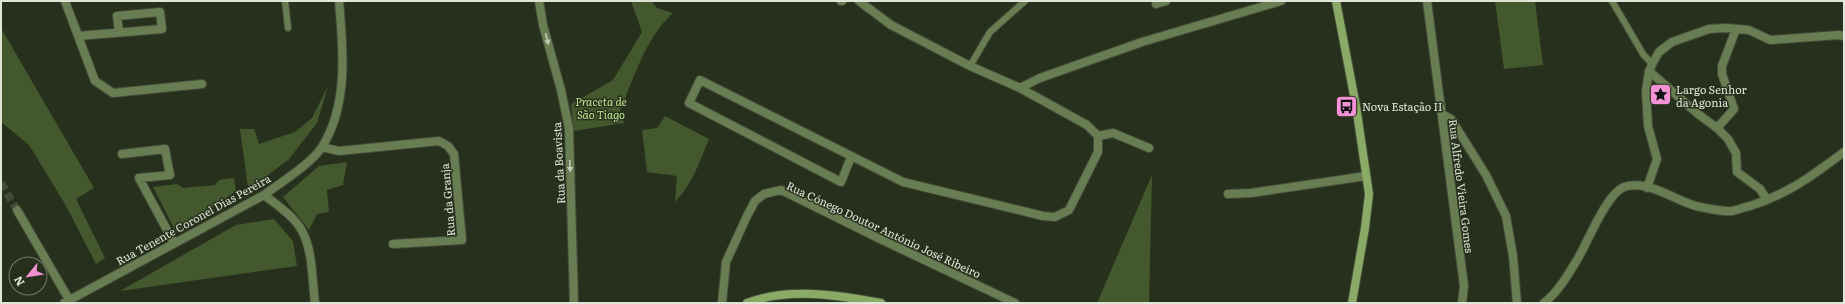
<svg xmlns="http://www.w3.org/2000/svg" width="1845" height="304" font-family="Literata,serif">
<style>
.green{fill:#44582e}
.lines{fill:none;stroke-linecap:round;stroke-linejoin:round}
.street-tunnel{stroke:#434b38;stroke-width:8;stroke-dasharray:8 4;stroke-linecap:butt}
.lane-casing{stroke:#444d3a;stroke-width:8}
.street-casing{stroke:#444d3a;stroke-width:10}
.secondary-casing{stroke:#444d3a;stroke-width:10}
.lane{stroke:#687d52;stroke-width:6}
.street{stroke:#687d52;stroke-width:8}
.secondary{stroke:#8aab65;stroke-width:8}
.oneway{fill:#c1ccb7}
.labels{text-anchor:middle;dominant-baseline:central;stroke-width:3;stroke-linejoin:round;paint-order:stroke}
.poi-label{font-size:11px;fill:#dfe6d9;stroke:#27301c;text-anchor:start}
.park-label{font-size:11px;font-style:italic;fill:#bbe48d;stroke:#27301c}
.street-label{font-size:11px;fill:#dfe6d9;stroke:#27301c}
</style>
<rect width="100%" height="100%" fill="#27301c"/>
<path class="green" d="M631 1H651L657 8 673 13C646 37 634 78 620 110L624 123 574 131 571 104 613 80 642 32Z
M1495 1H1535L1543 65 1504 69Z
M1 28 94 188 76 199 105 258 96 264 65 204 29 145 1 122Z
M328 86 317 123 289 159 259 182 248 188 240 129H254L259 144 295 132 312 118Z
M665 116 709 139C700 161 692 185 675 202L677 176 647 172 642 130 657 128Z
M347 162 343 185 327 190 329 212 317 214 309 230 283 197 319 166Z
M1152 175 1149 303H1097Z
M234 178 236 191 176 232 153 187 177 184 183 188 215 185 219 180Z
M274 219 293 241 297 266 120 291 236 225Z"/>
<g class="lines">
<path class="street-tunnel" d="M1 183 17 210"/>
<defs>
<path id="lane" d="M285 1 288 28
M1612 1 1643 54 1652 64
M970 66 990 32 1025 1"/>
<path id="street" d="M65 1 95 81 113 93 202 84
M539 1 543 25 561 90 569 128 574 303
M841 1H842
M1427 1 1464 286 1462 303
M1156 4 1166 1
M78 36 162 29 160 12 117 16 119 32
M1649 71 1698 114 1717 128 1728 139 1736 153 1737 172 1760 189 1767 200
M1020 88 1040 78 1142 42 1281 1
M1442 114 1451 119 1486 175 1506 216 1513 256 1517 303
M1717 128 1734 109 1722 74V66L1736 29
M1098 136 1113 133 1149 148
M322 147 339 151 439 141 448 146 454 154 462 240 393 244
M122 154 165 149 170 175 139 178 174 243
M851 157 841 182 689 103 700 80 903 182 1043 216 1055 217 1069 210 1098 152V136L1087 125 1020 88 970 66 891 25 859 1
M1647 188 1657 159 1648 126 1646 91 1648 77 1652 64 1659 52 1672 42 1709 29 1726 28 1749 30 1770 40 1838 35 1844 36
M1228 194 1251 193 1366 176
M264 195C277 205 294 216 302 231 313 251 312 280 315 303
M17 210 71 303
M64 303 264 195C280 183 312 163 322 147 349 104 343 48 339 1
M722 303 726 262 747 216 755 201 764 194 781 190 878 238 1015 303
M1544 303C1558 292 1568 275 1577 260 1587 244 1606 194 1624 187 1647 179 1674 200 1696 206 1705 208 1724 212 1732 211 1738 210 1744 207 1750 206 1788 194 1812 176 1844 152"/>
<path id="secondary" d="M1336 1 1356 106 1369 194 1365 228 1352 303
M747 303C788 287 838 295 881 303"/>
</defs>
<use href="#lane" class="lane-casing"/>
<use href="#street" class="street-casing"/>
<use href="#secondary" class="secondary-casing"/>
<use href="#lane" class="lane"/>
<use href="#street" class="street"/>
<use href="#secondary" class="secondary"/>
</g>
<defs><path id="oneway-solid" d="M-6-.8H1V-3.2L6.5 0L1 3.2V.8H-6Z"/></defs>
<g class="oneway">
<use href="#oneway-solid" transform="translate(547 39) rotate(75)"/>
<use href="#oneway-solid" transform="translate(570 166) rotate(88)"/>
</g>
<defs>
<symbol id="sight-square" viewBox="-11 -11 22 22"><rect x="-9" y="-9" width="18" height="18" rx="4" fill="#f391d5" stroke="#27301c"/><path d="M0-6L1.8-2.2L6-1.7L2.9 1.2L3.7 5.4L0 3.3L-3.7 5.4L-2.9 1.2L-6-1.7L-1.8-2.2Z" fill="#111"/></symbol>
<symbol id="bus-square" viewBox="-11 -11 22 22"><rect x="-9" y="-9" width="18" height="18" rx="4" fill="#f391d5" stroke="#27301c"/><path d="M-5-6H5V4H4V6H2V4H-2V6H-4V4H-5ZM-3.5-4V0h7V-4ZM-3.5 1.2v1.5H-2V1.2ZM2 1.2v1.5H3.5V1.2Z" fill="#111"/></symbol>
</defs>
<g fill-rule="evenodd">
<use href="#sight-square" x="1648" y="82" width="25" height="25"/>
<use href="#bus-square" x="1334" y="94" width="25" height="25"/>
</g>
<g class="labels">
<g class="poi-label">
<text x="1676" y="89">Largo Senhor<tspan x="1676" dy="13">da Agonia</tspan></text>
<text x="1362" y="106">Nova Estação II</text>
</g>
<g class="park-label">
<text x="601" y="101">Praceta de<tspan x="601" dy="13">São Tiago</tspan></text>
</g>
<g class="street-label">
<text transform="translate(558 163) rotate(-93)">Rua da Boavista</text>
<text transform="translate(1462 186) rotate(83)">Rua Alfredo Vieira Gomes</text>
<text transform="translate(447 200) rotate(-95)">Rua da Granja</text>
<text transform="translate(193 219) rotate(-29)">Rua Tenente Coronel Dias Pereira</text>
<text transform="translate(884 229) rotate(25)">Rua Cónego Doutor António José Ribeiro</text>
</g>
</g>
<rect width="1845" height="304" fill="none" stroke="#dfe6d9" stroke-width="4"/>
<g transform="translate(28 276) rotate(240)"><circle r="19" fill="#27301c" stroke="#717968"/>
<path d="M0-3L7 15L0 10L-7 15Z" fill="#f391d5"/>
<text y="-6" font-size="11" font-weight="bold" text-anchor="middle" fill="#dfe6d9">N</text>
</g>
</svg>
